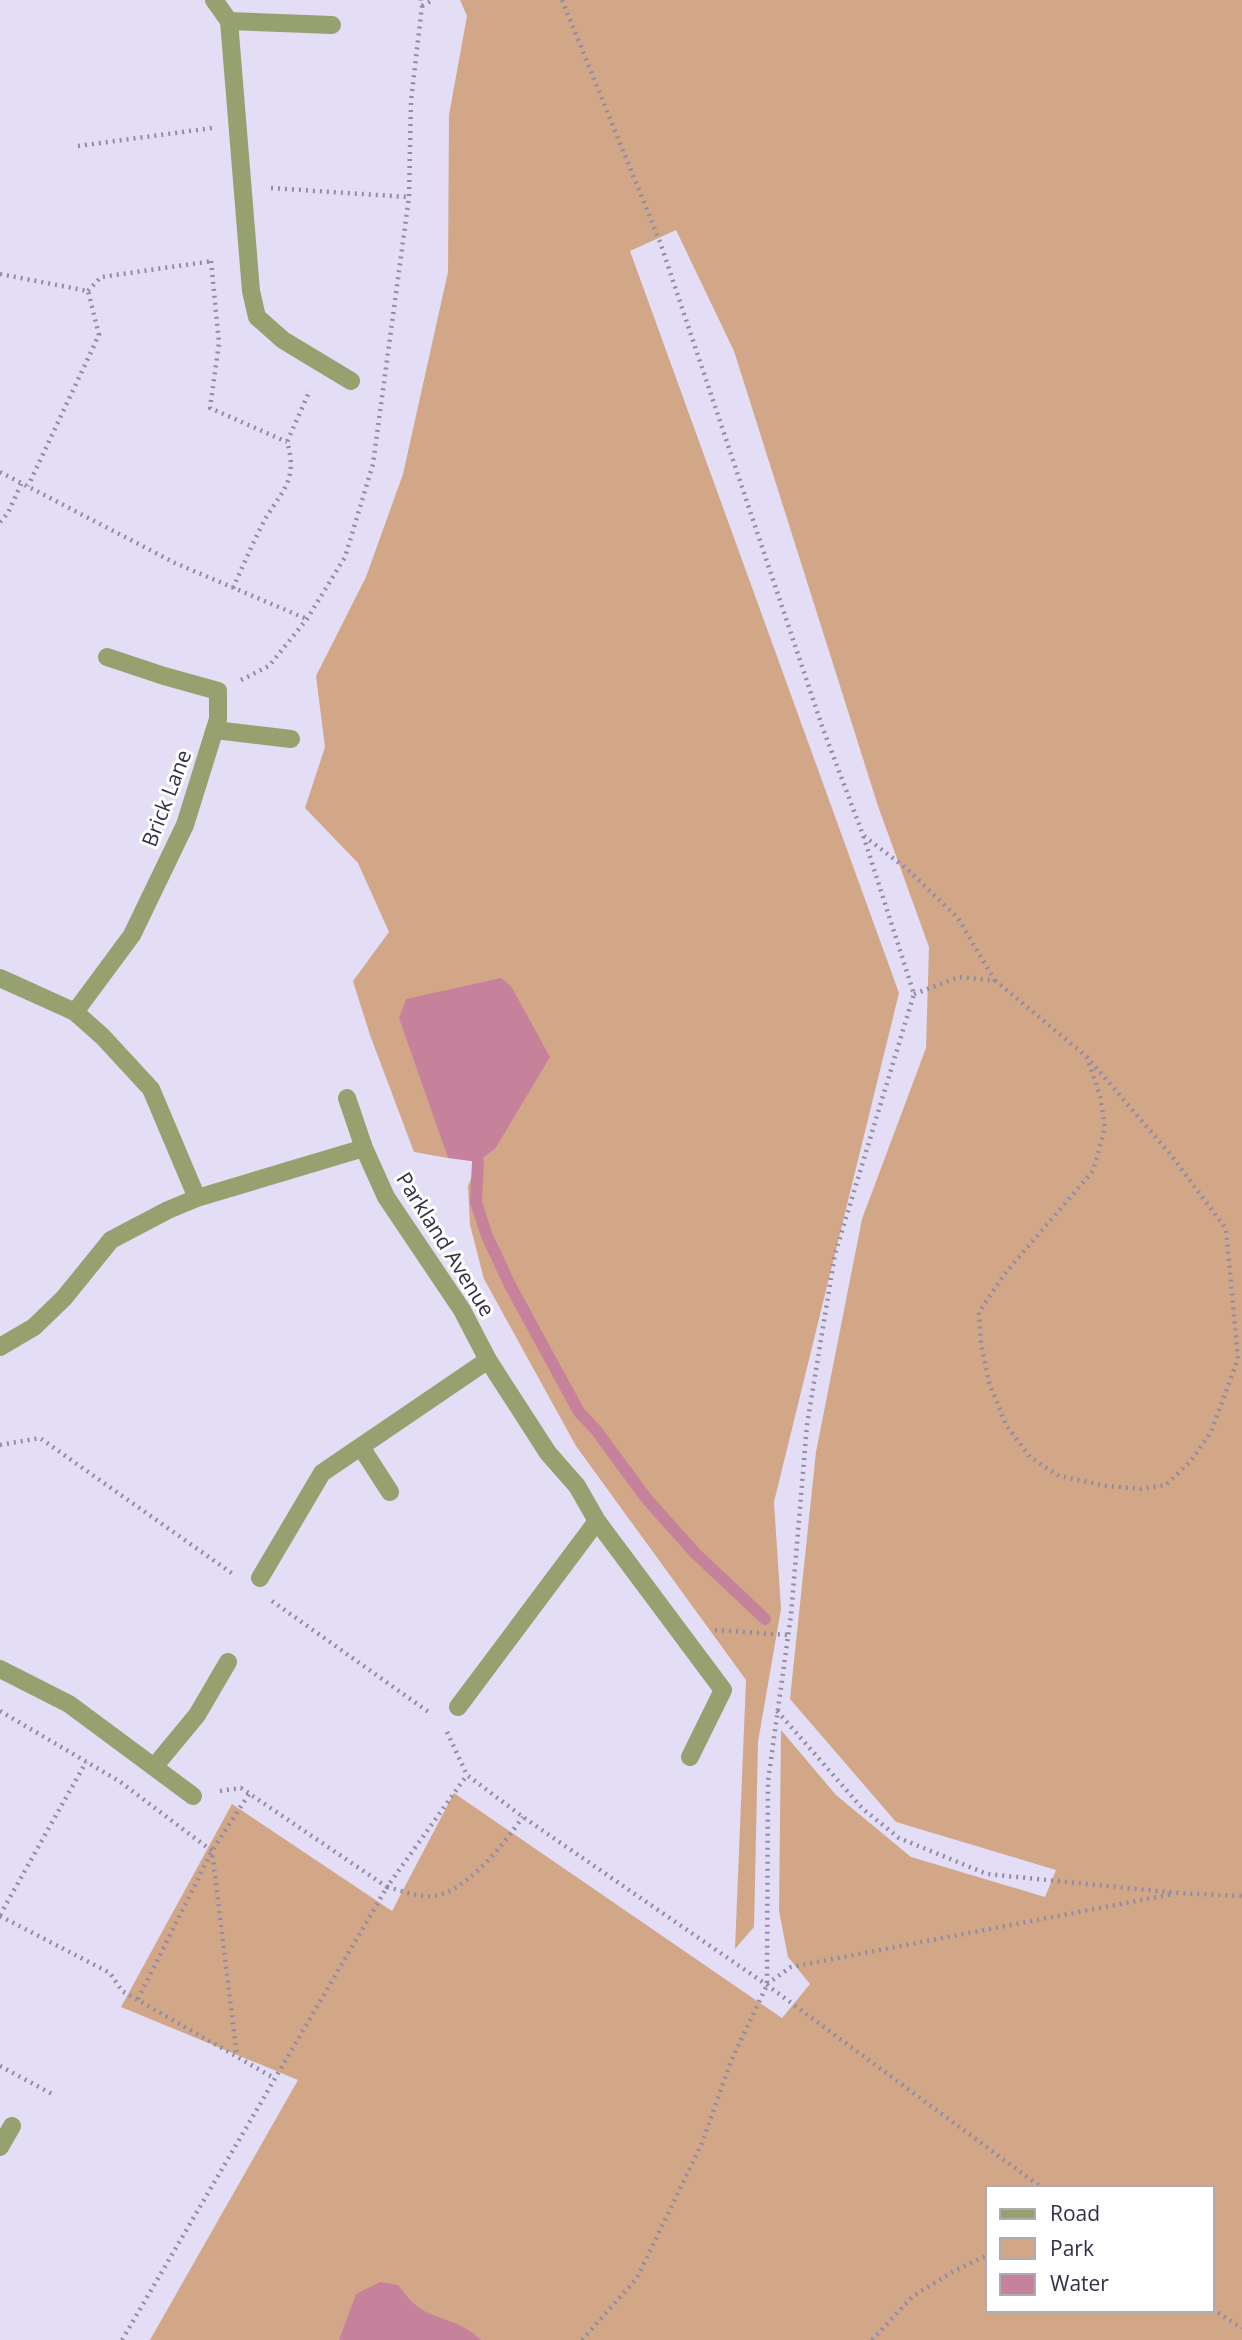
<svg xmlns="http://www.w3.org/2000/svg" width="1242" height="2340" font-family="'Open Sans',sans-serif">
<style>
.green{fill:#d2a788;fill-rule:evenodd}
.water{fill:#c7829b}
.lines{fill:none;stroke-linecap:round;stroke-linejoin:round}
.stream{stroke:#c7829b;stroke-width:12}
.path{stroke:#928ba4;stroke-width:4.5;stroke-dasharray:2 5;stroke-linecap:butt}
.minor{stroke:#97a06f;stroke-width:18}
.labels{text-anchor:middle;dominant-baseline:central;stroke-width:6;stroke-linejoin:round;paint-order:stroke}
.street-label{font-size:21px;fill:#352e46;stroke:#fff}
</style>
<rect width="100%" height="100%" fill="#e3ddf6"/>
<path class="green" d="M460 0H1242V2340H150L298 2080 121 2007 232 1804 392 1911 454 1793 782 2018 810 1984 788 1957 779 1911 781 1730 836 1795 911 1857 1045 1897 1056 1870 896 1822 790 1699 816 1452 862 1219 926 1048 929 947 878 806 734 351 676 230 630 251 899 993 774 1502 781 1609 758 1742 754 1927 735 1949 746 1680 576 1446 484 1279 470 1225 468 1186 478 1162 495 1149 434 1114 448 1158 414 1152 370 1035 353 981 389 932 358 863 305 808 325 747 316 676 366 577 403 474 448 272 449 115 467 16ZM988 2188H1212V2310H988Z"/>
<path class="water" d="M501 978 511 986 550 1057 495 1149 478 1162 448 1158 399 1018 406 999Z
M380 2282 398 2285C406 2295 414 2306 426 2312 450 2323 460 2321 481 2340H339L356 2294Z"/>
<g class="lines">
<path class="stream" d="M478 1162 476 1202 487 1236 511 1287 579 1412 596 1430 646 1498 695 1553 765 1619"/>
<path class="path" d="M562 0 660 242 822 726 863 835 914 994 835 1254 807 1425 791 1615 768 1781 767 1985 731 2061 702 2143 637 2278 582 2340
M422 6 433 0
M78 146 212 128
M271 188 408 197
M211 261 219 343 210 408 287 442
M0 274 88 291 99 335 28 486
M88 291 101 277 213 261
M0 472 175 563 307 619
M0 522 8 513 22 482
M233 588C242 568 251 547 261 527 277 494 300 484 287 442L310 390
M241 680 269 666 307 619 345 557 373 464 409 197 411 101 422 6 421 0
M864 836 907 869 958 918 995 981
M914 994 959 977 996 981 1087 1057 1171 1155 1226 1229 1238 1359 1211 1432 1191 1461 1166 1485 1141 1489 1107 1486 1059 1476 1030 1457 1006 1425 989 1382 981 1344 979 1312 1006 1272 1093 1171 1105 1128 1100 1096 1087 1057
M0 1445 40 1438 233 1574
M272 1601 430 1713
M715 1630 787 1635
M0 1711 119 1781 212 1851 237 2057
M777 1711 863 1809 899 1838 987 1874 1178 1893 1242 1896
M447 1732 467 1775 523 1817 767 1985 1042 2188
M220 1791 241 1788 387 1887 467 1775
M0 1915 86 1762
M0 1916 110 1973 122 1991 274 2078
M767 1984 791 1967 1173 1894
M138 1999 212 1851 249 1794
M0 2066 54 2095
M1212 2309 1242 2328
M122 2340 387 1887C399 1890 412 1895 425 1896 462 1900 503 1844 523 1817
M872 2340 913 2296 954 2271 988 2255"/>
<path class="minor" d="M214 0 229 21 251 291 257 317 283 340 351 381
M229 21 332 25
M215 730 291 739
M0 978 75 1012 103 1037 151 1089 197 1198
M75 1012 132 935 185 825 218 719V691L164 676 107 657
M347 1098 364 1148 386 1197 462 1310 488 1360 548 1453 577 1486 597 1521 723 1690 690 1757
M0 1347 34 1327 64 1298 111 1240 168 1210 197 1198 364 1148
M361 1447 390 1492
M260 1578 322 1473 488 1360
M0 1669 69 1704 193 1796
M458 1707 597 1521
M154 1767 197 1715 228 1662
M0 2147 12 2126"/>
</g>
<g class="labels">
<g class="street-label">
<text transform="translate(166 798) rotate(-69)">Brick Lane</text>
<text transform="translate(446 1244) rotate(58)">Parkland Avenue</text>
</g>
</g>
<rect x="986" y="2186" width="228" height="126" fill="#ffffff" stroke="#aeabb5" stroke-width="2"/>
<rect x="1000" y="2209" width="35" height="10" fill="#97a06f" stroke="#aeabb5" stroke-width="2"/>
<text x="1050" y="2221" font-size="21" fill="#352e46">Road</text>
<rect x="1000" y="2238" width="35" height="21" fill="#d2a788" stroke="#aeabb5" stroke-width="2"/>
<text x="1050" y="2256" font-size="21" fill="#352e46">Park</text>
<rect x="1000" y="2274" width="35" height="21" fill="#c7829b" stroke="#aeabb5" stroke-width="2"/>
<text x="1050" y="2291" font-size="21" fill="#352e46">Water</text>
</svg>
